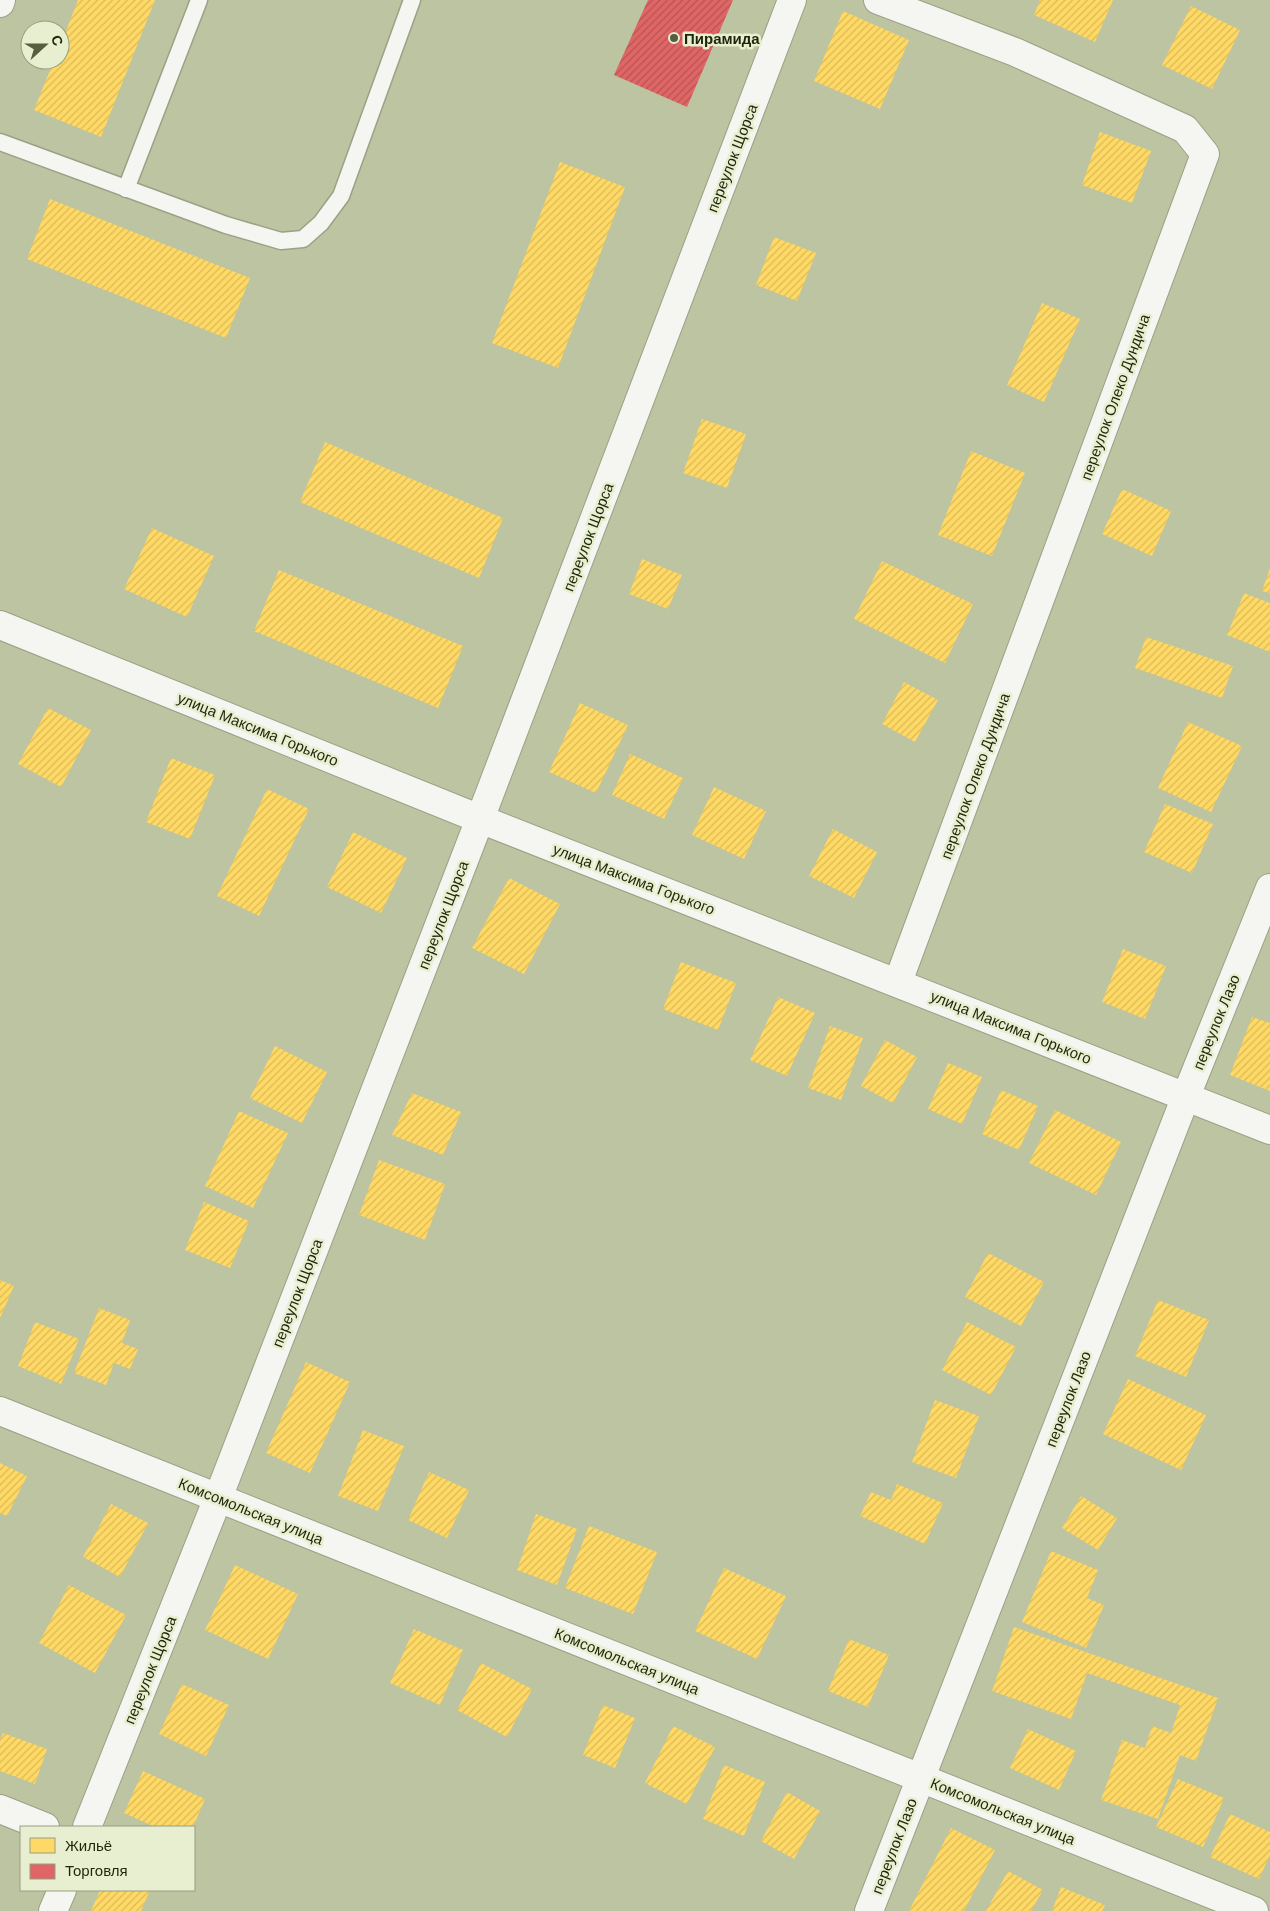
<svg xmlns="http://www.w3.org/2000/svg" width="1270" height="1911" font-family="Arial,sans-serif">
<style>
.homes{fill:url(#homes-hatch)}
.shops{fill:url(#shops-hatch)}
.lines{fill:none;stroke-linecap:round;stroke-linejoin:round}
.service-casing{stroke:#9aa186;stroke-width:19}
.minor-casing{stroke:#9aa186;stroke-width:30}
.tertiary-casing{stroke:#9aa186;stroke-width:30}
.secondary-casing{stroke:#9aa186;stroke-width:30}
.service{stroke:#f5f6f1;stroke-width:16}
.minor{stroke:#f5f6f1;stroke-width:28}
.tertiary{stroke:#f5f6f1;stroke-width:28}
.secondary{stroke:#f5f6f1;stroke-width:28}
.poi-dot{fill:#565d40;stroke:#e7efd0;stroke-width:2}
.labels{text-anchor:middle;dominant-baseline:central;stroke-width:5;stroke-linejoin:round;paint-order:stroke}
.poi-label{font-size:15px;font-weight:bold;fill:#1f250b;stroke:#e7efd0;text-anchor:start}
.street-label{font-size:15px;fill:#1f250b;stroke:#e7efd0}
</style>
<defs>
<pattern id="homes-hatch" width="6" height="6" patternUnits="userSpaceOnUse" patternTransform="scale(1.25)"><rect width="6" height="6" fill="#ffd966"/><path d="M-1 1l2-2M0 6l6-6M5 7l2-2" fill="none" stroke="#daba57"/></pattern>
<pattern id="shops-hatch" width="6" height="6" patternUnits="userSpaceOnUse" patternTransform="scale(1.25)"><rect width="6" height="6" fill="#e06666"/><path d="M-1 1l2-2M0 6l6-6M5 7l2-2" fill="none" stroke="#b55452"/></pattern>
</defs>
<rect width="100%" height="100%" fill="#bcc4a2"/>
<path class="homes" d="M78 0H155L101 137 34 110 54 60H60V46Z
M1040 0H1113L1095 42 1034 15Z
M1191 6 1240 30 1212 89 1162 65Z
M843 11 909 40 880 109 814 81Z
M1100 132 1151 151 1132 203 1082 185Z
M560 162 625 187 558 368 492 343Z
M50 199 250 278 226 338 27 259Z
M774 237 816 253 797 301 756 285Z
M1042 303 1080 319 1044 402 1007 385Z
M702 419 746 434 727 488 683 473Z
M325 442 503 518 479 578 300 502Z
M971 451 1025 473 992 556 938 535Z
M1122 489 1171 511 1152 556 1102 534Z
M152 528 214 556 187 617 124 589Z
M642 559 682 575 668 609 629 594Z
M882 561 973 604 945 663 854 619Z
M1270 568V593L1262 591Z
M279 570 463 646 438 708 254 631Z
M1244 593 1270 603V652L1227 635Z
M1146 637 1233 666 1222 698 1135 668Z
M904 682 938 700 915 742 882 724Z
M580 703 628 725 596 793 549 772Z
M48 708 91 730 61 787 18 764Z
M1188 722 1242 746 1211 812 1158 788Z
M630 754 683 778 664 819 612 795Z
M171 758 215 775 190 839 146 822Z
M714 787 766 811 744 859 692 835Z
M267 789 309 809 259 916 217 896Z
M1165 804 1213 824 1192 873 1144 852Z
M833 829 877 852 854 898 809 876Z
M353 832 407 858 381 913 327 887Z
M509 878 560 904 524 974 472 948Z
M1123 949 1166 966 1145 1019 1102 1002Z
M681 962 736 983 718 1030 663 1009Z
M778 997 815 1013 787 1076 750 1060Z
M1252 1017 1270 1023V1091L1230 1075Z
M830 1026 863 1038 841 1100 808 1088Z
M885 1040 917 1057 893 1103 861 1086Z
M275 1046 327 1072 302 1123 250 1098Z
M948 1063 982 1077 962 1124 928 1109Z
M1001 1090 1038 1106 1019 1150 982 1134Z
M412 1093 461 1112 443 1155 392 1135Z
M1055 1110 1121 1142 1096 1195 1029 1163Z
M239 1111 288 1133 253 1208 205 1186Z
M379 1160 445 1184 425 1240 359 1215Z
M204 1202 249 1221 230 1268 185 1250Z
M988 1253 1044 1282 1021 1326 965 1297Z
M0 1280 14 1286 0 1318Z
M1158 1300 1209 1320 1186 1377 1135 1356Z
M99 1308 130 1320 122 1343 138 1349 130 1369 114 1363 106 1385 74 1373Z
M35 1322 79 1339 61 1384 18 1366Z
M967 1322 1016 1347 991 1395 942 1370Z
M306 1362 350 1382 310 1473 266 1453Z
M1128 1379 1206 1415 1181 1470 1103 1434Z
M935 1400 979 1416 956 1478 912 1462Z
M363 1430 404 1446 378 1511 338 1496Z
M0 1463 27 1476 7 1516 0 1513Z
M429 1472 469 1490 447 1538 408 1520Z
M897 1484 943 1503 925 1544 860 1516 871 1492 891 1500Z
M1081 1496 1117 1518 1098 1550 1062 1528Z
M111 1504 148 1523 120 1577 83 1557Z
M536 1514 577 1529 557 1585 517 1570Z
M589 1526 657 1552 633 1614 565 1588Z
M1051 1551 1098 1570 1087 1598 1104 1605 1086 1648 1022 1622Z
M235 1565 298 1594 268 1659 205 1630Z
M724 1568 786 1596 757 1659 695 1631Z
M69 1585 126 1615 95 1673 39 1643Z
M1014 1627 1218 1698 1196 1761 1180 1755 1158 1819 1101 1800 1122 1740 1145 1748 1152 1726 1171 1733 1180 1705 1087 1673 1071 1719 992 1691Z
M414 1629 463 1650 440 1705 390 1683Z
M849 1639 889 1655 868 1707 828 1691Z
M481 1663 532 1689 507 1737 457 1710Z
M182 1684 229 1705 206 1756 159 1734Z
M603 1705 635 1718 615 1768 583 1755Z
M673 1726 715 1747 687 1804 645 1783Z
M1028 1729 1076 1751 1059 1790 1010 1768Z
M3 1733 47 1749 35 1784 0 1771V1740Z
M724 1765 765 1782 744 1836 703 1819Z
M143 1771 205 1799 193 1827H155L124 1813Z
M1178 1779 1224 1798 1203 1847 1156 1827Z
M787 1792 820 1811 794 1859 761 1841Z
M1230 1814 1270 1832V1855L1259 1879 1210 1857Z
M951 1828 995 1850 964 1911H909Z
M1008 1871 1043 1890 1031 1911H986Z
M1061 1887 1105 1905 1102 1911H1052Z
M100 1890H150L141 1911H91Z"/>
<path class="shops" d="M648 0H733L687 107 614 75Z"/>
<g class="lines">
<defs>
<path id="service" d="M0 142 226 225 281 241 303 239 321 223 341 196 412 0
M126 189 199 0"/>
<path id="minor" d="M878 0 1015 52 1185 129 1205 154 898 982
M0 1411 1254 1911
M0 1809 45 1827
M87 1827 218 1498 480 819
M53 1911 62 1890
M869 1911 1186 1096 1270 888"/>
<path id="tertiary" d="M480 819 792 0"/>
<path id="secondary" d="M0 3 1 0
M0 625 480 819 1270 1130"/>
</defs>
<use href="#service" class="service-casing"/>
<use href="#minor" class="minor-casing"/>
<use href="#tertiary" class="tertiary-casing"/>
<use href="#secondary" class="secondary-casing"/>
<use href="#service" class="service"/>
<use href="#minor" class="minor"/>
<use href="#tertiary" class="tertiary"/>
<use href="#secondary" class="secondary"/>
</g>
<circle class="poi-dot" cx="674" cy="38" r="5"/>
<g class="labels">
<g class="poi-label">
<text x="684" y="38">Пирамида</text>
</g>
<g class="street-label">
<text transform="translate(732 158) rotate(-69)">переулок Щорса</text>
<text transform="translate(1115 397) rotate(-70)">переулок Олеко Дундича</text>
<text transform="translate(588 537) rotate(-69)">переулок Щорса</text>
<text transform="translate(258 729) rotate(22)">улица Максима Горького</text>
<text transform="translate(975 776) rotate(-70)">переулок Олеко Дундича</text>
<text transform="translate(634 879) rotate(21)">улица Максима Горького</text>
<text transform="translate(443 915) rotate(-69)">переулок Щорса</text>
<text transform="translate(1216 1022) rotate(-68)">переулок Лазо</text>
<text transform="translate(1011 1027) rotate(22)">улица Максима Горького</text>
<text transform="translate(297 1293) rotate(-69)">переулок Щорса</text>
<text transform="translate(1068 1399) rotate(-69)">переулок Лазо</text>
<text transform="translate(251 1511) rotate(22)">Комсомольская улица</text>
<text transform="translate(627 1661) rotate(22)">Комсомольская улица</text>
<text transform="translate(150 1670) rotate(-68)">переулок Щорса</text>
<text transform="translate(1003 1811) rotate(22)">Комсомольская улица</text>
<text transform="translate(894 1846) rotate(-69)">переулок Лазо</text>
</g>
</g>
<rect x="20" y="1826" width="175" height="65" fill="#e7efd0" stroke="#979e81"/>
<rect x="30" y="1838" width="25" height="15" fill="#ffd966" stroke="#979e81"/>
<text x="65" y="1851" font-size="15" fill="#1f250b">Жильё</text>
<rect x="30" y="1864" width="25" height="15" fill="#e06666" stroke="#979e81"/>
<text x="65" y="1876" font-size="15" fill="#1f250b">Торговля</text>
<g transform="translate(45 45) rotate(69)"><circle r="24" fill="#e7efd0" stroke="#979e81"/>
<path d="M0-4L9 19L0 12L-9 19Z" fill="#565d40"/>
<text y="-8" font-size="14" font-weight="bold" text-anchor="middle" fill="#1f250b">С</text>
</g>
</svg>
